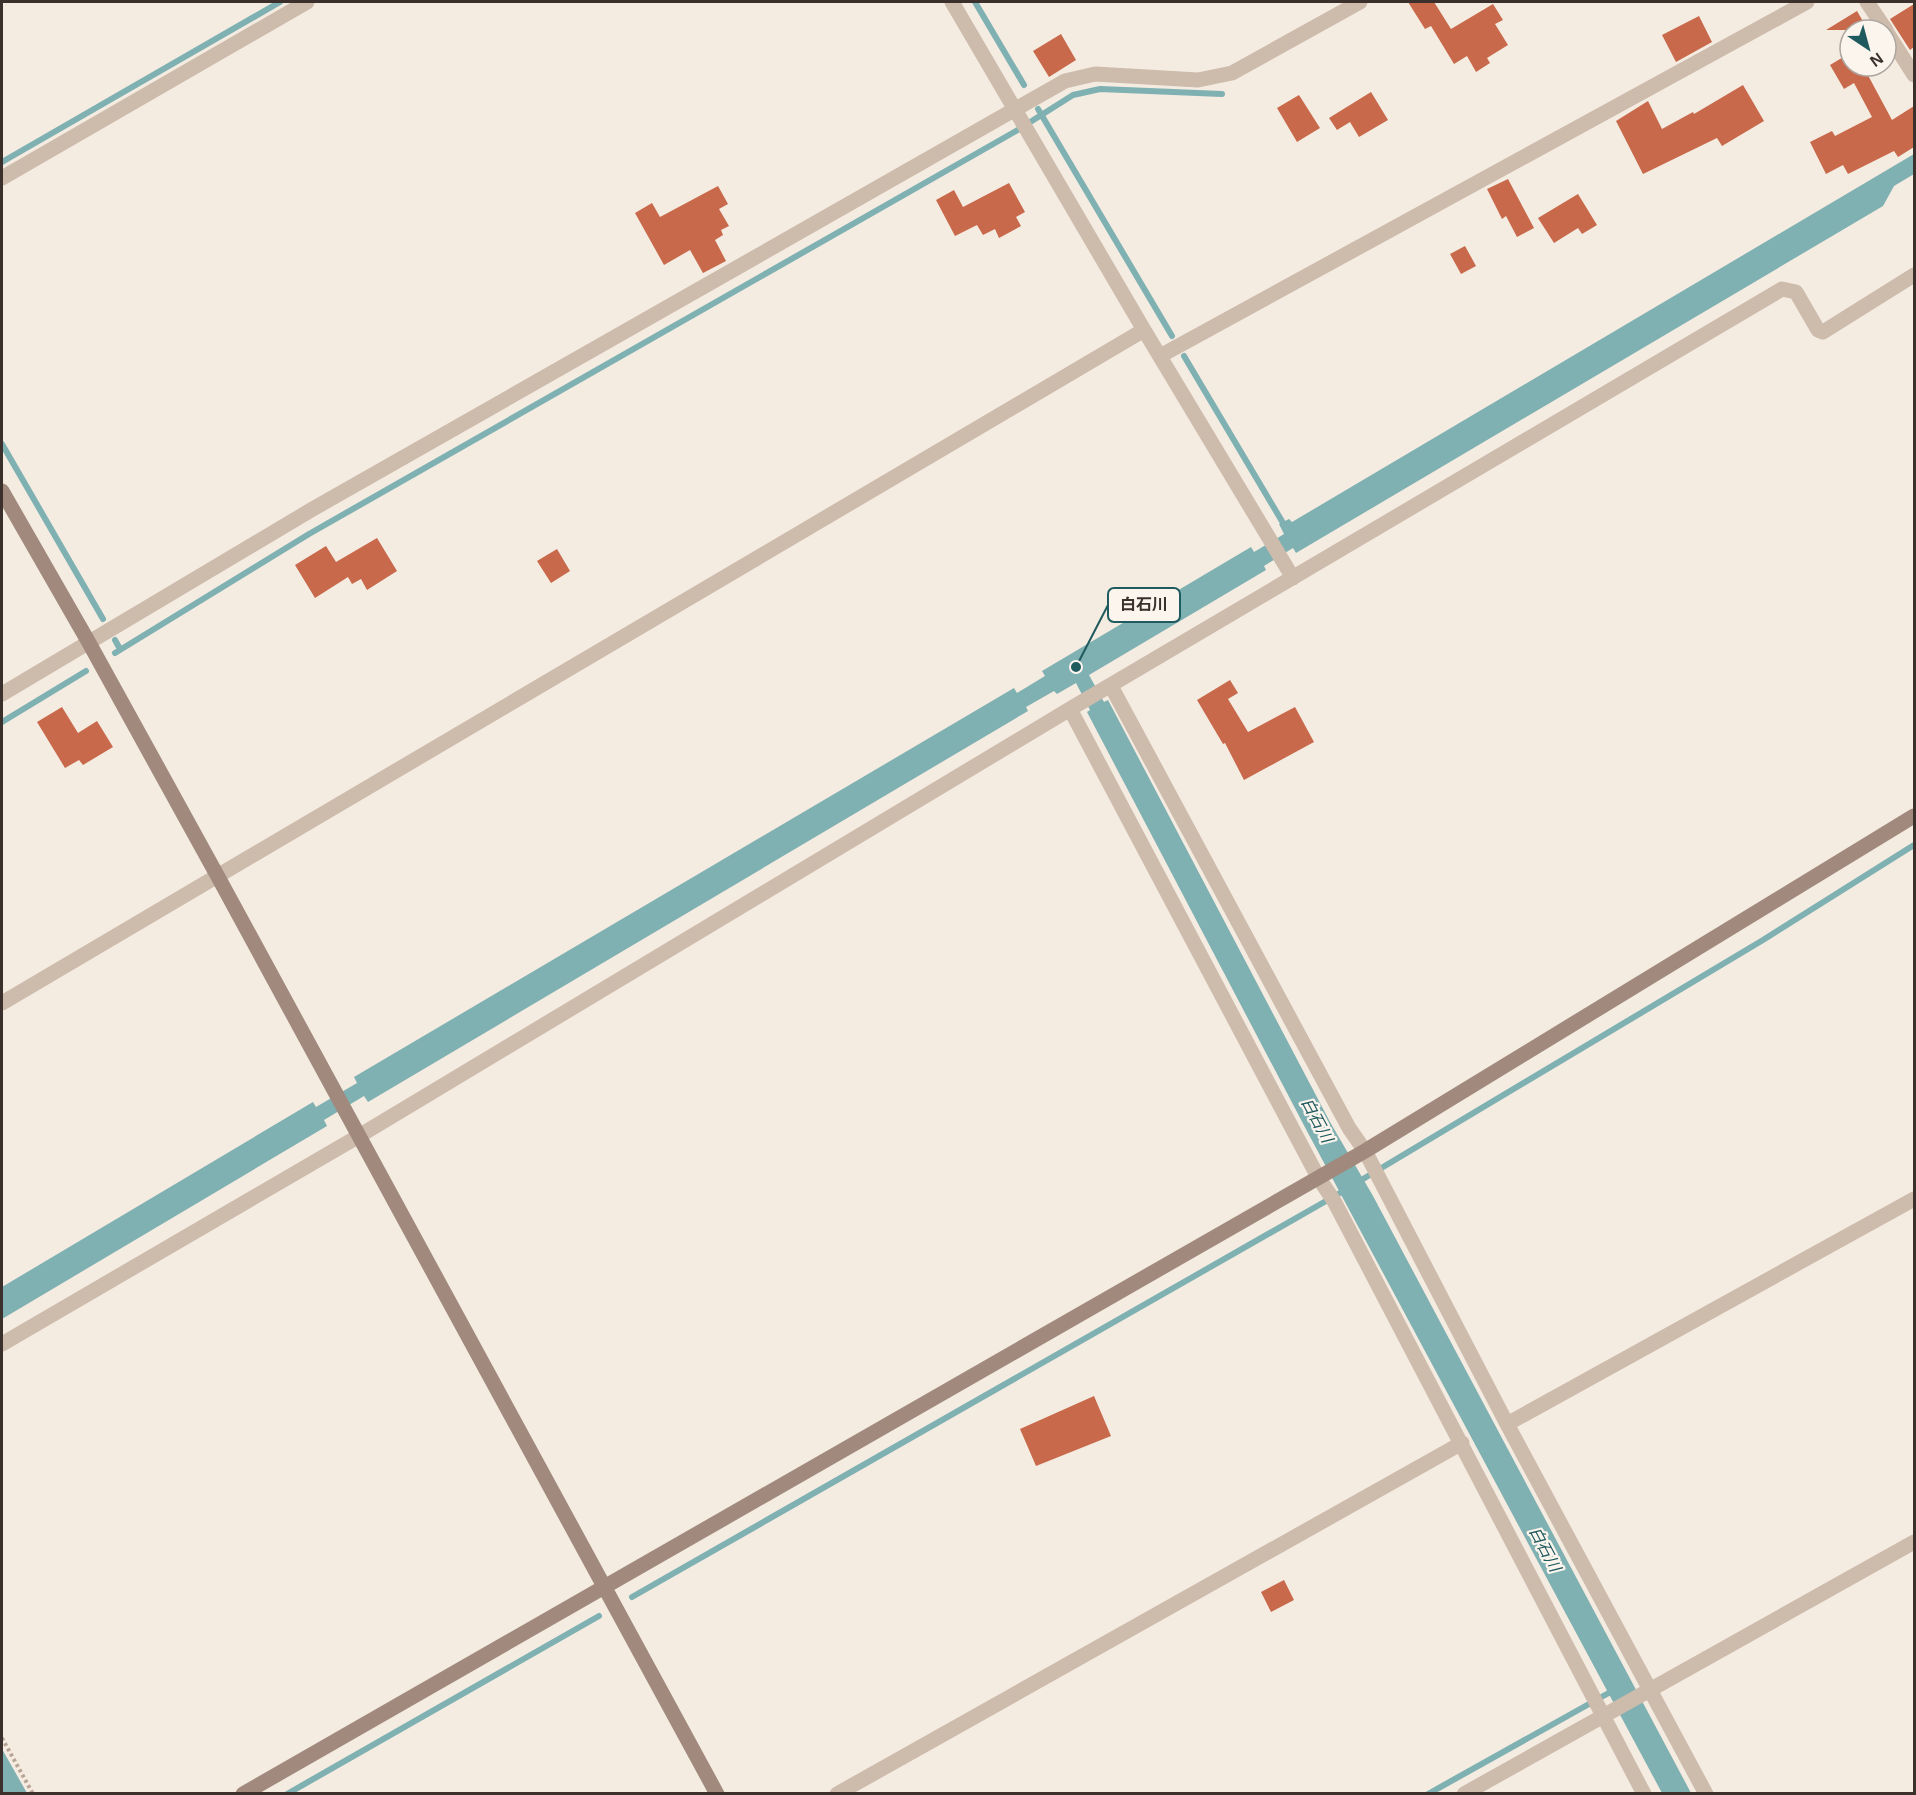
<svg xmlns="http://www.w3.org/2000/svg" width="1916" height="1795" font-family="Helvetica,'Noto Sans JP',sans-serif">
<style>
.water{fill:#7fb0b2}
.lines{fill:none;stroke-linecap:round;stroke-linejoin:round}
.stream{stroke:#7fb0b2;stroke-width:6}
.building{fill:#c8694b}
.path{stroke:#b9a596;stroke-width:4;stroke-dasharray:3 3;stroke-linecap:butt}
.street{stroke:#cdbbac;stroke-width:15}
.secondary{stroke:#a18a7d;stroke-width:15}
.labels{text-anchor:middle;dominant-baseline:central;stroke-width:4.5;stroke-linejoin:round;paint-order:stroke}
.water-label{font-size:16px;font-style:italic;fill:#1f5a5e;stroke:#fbf5ee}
.leader{fill:none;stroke:#1f5a5e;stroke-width:2}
.callout-dot{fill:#1f5a5e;stroke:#fbf5ee;stroke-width:2}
.callout{fill:#fbf5ee;stroke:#1f5a5e;stroke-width:2}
.callout-label{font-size:16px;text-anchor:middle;font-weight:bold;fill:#3b302b}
</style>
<rect width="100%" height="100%" fill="#f4ebe1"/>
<path class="water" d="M1914 154V174L1894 186 1883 206 1296 553 1293 548 1264 566 1266 570 1089 675 1104 702 1108 700 1330 1122 1373 1196 1691 1793H1662L1308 1133 1087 712 1090 710 1076 683 1057 694 1054 691 1026 707 1028 711 368 1102 364 1096 324 1120 327 1126 2 1319V1287L313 1102 316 1107 357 1083 354 1077 1014 688 1017 693 1045 676 1042 671 1251 547 1254 552 1284 534 1279 524 1289 519 1292 522Z
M2 1749 27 1793H2Z"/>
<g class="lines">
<path class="stream" d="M975 2 1024 85
M1038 109 1172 336
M2 162 280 2
M1184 356 1286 528
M2 444 103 619
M115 640 120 649
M115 653 309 534 1016 131 1073 95 1100 89 1222 94
M2 722 86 671
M1358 1182 1763 940 1914 845
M632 1597 1347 1189
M287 1794 599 1616
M1428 1794 1614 1690"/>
</g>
<path class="building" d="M1408 2H1434L1451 29 1493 4 1503 20 1495 24 1508 45 1487 58 1490 63 1476 72 1467 56 1454 64 1431 26 1425 29Z
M1914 4V47L1910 50 1890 19Z
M1857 11 1868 30H1826Z
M1699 16 1712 42 1676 62 1662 35Z
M1061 34 1076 60 1049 77 1033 51Z
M1850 53V66H1863L1892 120 1914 106V147L1898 157 1894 151 1848 174 1843 165 1826 174 1810 142 1832 131 1835 136 1872 117 1854 83 1844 89 1830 65Z
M1743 85 1764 121 1722 146 1717 138 1643 174 1616 121 1648 101 1662 129 1693 112 1694 114Z
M1371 92 1388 120 1359 137 1350 122 1337 130 1329 118Z
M1299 95 1320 128 1297 142 1277 108Z
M1508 179 1534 228 1517 237 1506 216 1502 219 1487 189Z
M1009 183 1025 212 1016 217 1021 226 999 238 995 229 983 235 977 225 955 236 936 200 954 190 963 207Z
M718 186 728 204 719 209 729 226 721 230 723 235 715 240 726 261 703 273 690 250 664 265 635 213 652 203 660 217Z
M1578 194 1597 225 1582 234 1578 228 1554 243 1538 218Z
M1465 246 1476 266 1461 274 1450 254Z
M377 538 397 571 367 590 361 579 352 584 348 577 315 598 295 565 326 546 336 562Z
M557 549 570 571 551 583 537 561Z
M1230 680 1238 693 1228 699 1248 732 1295 707 1314 742 1244 780 1225 743 1223 744 1197 700Z
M62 707 78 733 97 721 113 747 83 765 79 760 65 768 37 722Z
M1094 1396 1111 1436 1036 1466 1020 1429Z
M1284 1580 1294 1600 1271 1612 1261 1592Z"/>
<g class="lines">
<path class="path" d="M2 1738 33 1794"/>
<path class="street" d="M952 2 1144 330 1293 578
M1867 2 1886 30
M1886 31 1914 75
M2 178 307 2
M1160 356 1807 2
M1111 686 1349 1128 1365 1151 1507 1424 1706 1794
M2 694 311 510 1065 81 1095 74 1198 80 1232 73 1360 2
M1070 709 1318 1177 1334 1201 1644 1794
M2 1003 1144 330
M2 1344 359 1136 1070 709 1782 289 1796 292 1818 330 1823 332 1914 275
M1507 1424 1914 1199
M837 1794 1462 1443
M1464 1794 1914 1542"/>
<path class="secondary" d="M2 491 88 641 217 875 717 1794
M243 1794 1365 1151 1914 816"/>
</g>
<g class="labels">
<g class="water-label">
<text transform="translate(1317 1120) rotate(62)">白石川</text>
<text transform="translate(1545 1549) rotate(62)">白石川</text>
</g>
</g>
<path class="leader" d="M1076 667L1108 605"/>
<circle class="callout-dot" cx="1076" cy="667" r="6"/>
<rect class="callout" x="1108" y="588" width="72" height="34" rx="6"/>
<g class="callout-label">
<text x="1144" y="610">白石川</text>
</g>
<rect width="1916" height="1795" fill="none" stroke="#3b302b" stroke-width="6"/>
<g transform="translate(1868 48) rotate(144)"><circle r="28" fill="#fbf5ee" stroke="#aea6a0" stroke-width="1.5"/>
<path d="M0-4.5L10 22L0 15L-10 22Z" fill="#1f5a5e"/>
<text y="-9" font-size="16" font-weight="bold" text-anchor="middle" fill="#3b302b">N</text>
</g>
</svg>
